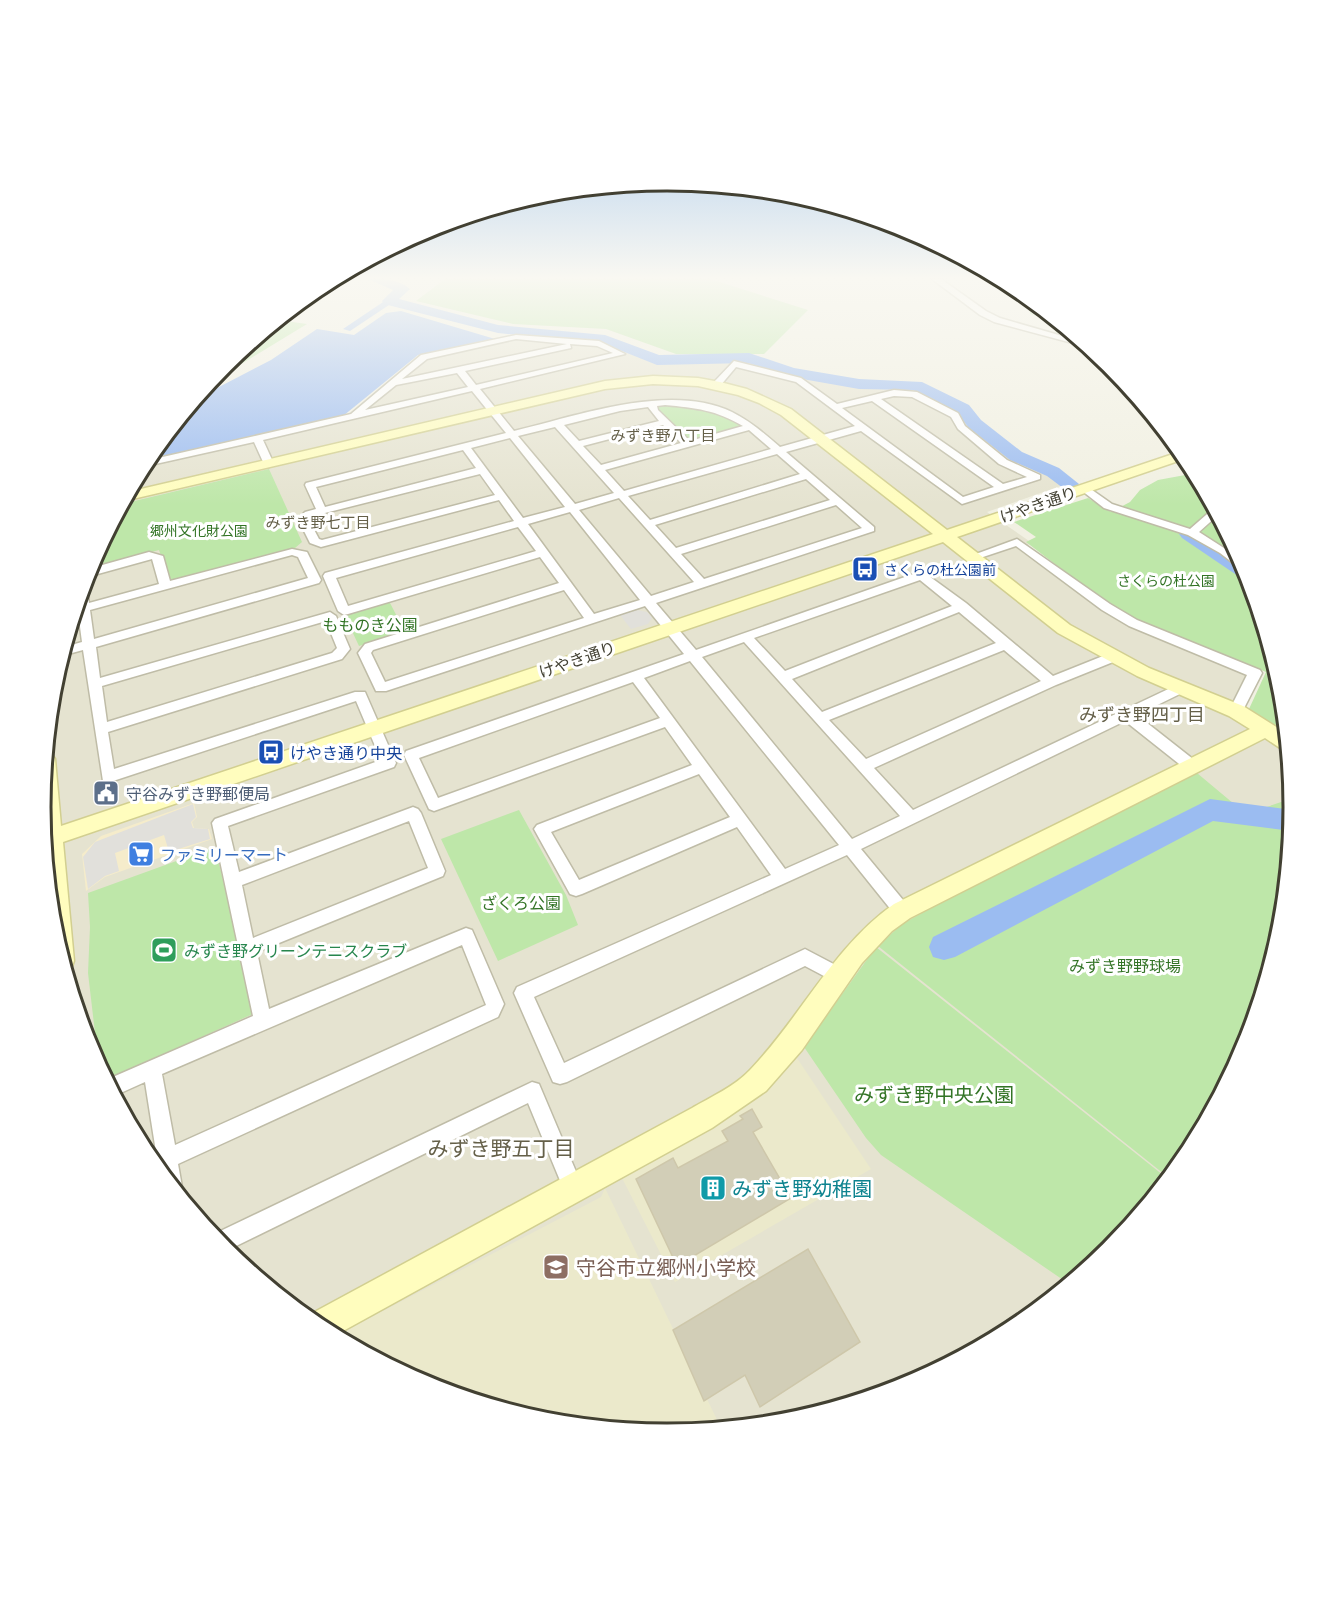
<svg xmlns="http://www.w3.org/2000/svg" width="1334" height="1614" font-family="Commissioner,'Noto Sans JP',sans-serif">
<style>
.residential{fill:#e5e3d0}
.commercial{fill:#f5eccb}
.education{fill:#ebe9cb}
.green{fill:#bee7a9}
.parking{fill:#e1e0db}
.water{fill:#9bbcf1}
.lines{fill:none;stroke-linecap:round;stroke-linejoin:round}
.canal{fill:#9bbcf1;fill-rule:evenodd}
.river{fill:#9bbcf1;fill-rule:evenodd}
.building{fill:#d2ceb7;stroke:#cec7aa;stroke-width:1.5}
.street-casing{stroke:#bfbca7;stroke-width:3}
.secondary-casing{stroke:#d2cf90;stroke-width:3}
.street{fill:#fff;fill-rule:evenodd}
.secondary{fill:#fffdbe;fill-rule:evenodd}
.labels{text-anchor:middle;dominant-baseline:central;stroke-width:6;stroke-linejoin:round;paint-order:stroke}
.far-park-label{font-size:14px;fill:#337426;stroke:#fff}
.far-transit-label{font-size:14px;fill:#164399;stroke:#fff;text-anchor:start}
.far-neighbourhood-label{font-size:15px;fill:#656049;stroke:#fff}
.street-label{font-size:16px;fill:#424032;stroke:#fff}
.park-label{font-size:16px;fill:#337426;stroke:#fff}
.transit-label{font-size:16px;fill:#164399;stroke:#fff;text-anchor:start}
.service-label{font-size:16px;fill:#4e5e75;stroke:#fff;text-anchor:start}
.shop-label{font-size:16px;fill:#366cbe;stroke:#fff;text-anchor:start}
.leisure-label{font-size:16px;fill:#27864d;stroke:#fff;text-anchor:start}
.neighbourhood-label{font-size:18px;fill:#656049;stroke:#fff}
.near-park-label{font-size:20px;fill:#337426;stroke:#fff}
.near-culture-label{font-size:20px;fill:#0d838f;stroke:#fff;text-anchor:start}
.near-education-label{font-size:20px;fill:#785e54;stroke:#fff;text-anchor:start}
.near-neighbourhood-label{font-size:21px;fill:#656049;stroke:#fff}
.rim{fill:none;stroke:#424032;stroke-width:3}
</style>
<rect width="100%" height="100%" fill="#f1f0e2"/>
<path class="residential" d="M536 335 604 340 654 361 747 360 790 374 857 386 919 388 961 410 972 425 1014 457 1051 473 1066 484 987 512 1032 543 1022 548 1104 608 1255 673 1236 711 1288 747 1293 807 1281 930 1246 1047 1188 1155 1110 1250 1015 1328 906 1386 789 1422 667 1433 544 1421 427 1386 319 1328 224 1250 146 1155 88 1046 52 929 41 807 53 684 88 567 142 467 357 418 428 358Z"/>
<path class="commercial" d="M194 803 197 817 192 822 194 828 209 829 212 839 105 877 86 891 82 854 101 836Z"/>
<path class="education" d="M797 1058 871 1169 675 1282 622 1178 719 1123 763 1092Z
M605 1188 721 1428 667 1433 544 1421 427 1386 335 1336 601 1197Z"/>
<path class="green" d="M445 279H710L808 310 764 354H676L606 329 513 324 416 301Z
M1029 298 1083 342 1057 334 1050 320 1030 314Z
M278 320 307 324 207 385 224 364Z
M656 405C688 404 715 410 744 425L692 441H688L657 411Z
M269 469 302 542 295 548 174 581 169 579 159 550 94 567 92 560 122 504Z
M1196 473 1198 486 1204 489 1246 568 1282 685 1286 732 1249 709 1266 672 1136 619 1098 597 1026 542 1036 537 1014 522 1088 498 1111 512 1130 502 1140 490 1158 480Z
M389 601 405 632 359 646 344 614Z
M1197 773 1246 814 1293 798V807L1281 930 1246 1047 1188 1155 1169 1178 878 946 902 924 937 905Z
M519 810 566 895 578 925 498 961 441 839Z
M215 847 255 1013 115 1076 102 1072 99 1067 88 973 90 927 88 893Z
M876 947 1168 1179 1110 1250 1069 1284 881 1155 866 1138 804 1047Z"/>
<path class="parking" d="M637 610 647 612 652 618 648 624 631 629 620 615Z
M193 804 196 817 191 822 193 828 208 829 210 839 169 852 164 835 115 853 119 871 105 876 88 889 83 857 95 842Z"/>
<path class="water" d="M401 311 495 339 418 355 343 416 145 460 194 400 271 360 317 329 354 335 386 313Z"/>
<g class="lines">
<path class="canal" d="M389 298 393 301 392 303 350 331 343 329Z"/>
<path class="river" d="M368 279C383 279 399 279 410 289L399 299 498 325 605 335 659 355 749 353 794 368 859 379 922 382 969 405 981 420 1022 452 1059 468 1079 484 1077 488H1063L1047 476 1010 460 969 428 957 413 913 390 859 389 791 377 748 363 657 365 602 343 498 333 384 304 382 301 393 290Z
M1189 528 1196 530 1242 560 1250 580 1241 578 1182 538 1179 534 1182 530Z
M1210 799 1293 810 1291 831 1213 821 955 957 944 960 933 957 929 947 933 937Z"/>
</g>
<path class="building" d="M752 1109 762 1127 753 1132 791 1198 677 1266 636 1179 673 1158 678 1168 728 1141 722 1131 743 1119 740 1116Z
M808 1249 860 1342 760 1407 745 1375 704 1401 673 1330Z"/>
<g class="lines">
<defs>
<path id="street" d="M932 279H941L986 311 1000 318 1083 342 1091 348 994 322 980 315Z
M516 335 599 341 625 354 480 389 514 431C577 416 670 382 732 412 750 421 765 434 780 447L855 426 796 382 736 367 720 386H714V382L734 361 801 378 837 404 894 390 917 392 958 413 965 426 1007 460 1040 475V479L962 504 861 431 786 452 874 527V531L656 603 696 650 922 571 966 603 1053 676 1108 654H1118L1119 657 1118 660 1056 685 874 768 913 810 1181 683 1188 688 1186 691 1137 715 1198 763 1200 767 1198 771H1188L1125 721 861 849 908 906 910 911 908 916 902 918 896 916 847 855 534 997 564 1063 805 949 845 970 848 976 845 982 839 984 805 966 567 1082 560 1084 553 1082 514 993 517 987 771 875 737 827 582 894 576 896 570 894 534 829 537 825 692 765 665 727 434 811 429 809 404 755 406 751 684 654 645 606 386 691H376L358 653 365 644 559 583 540 557 348 614 344 615 338 611 323 576 325 573 514 521 499 500 321 547 310 543 298 519 305 512 316 509 305 485 306 483 506 433 472 391 263 440 274 464 269 467 264 464 254 442 142 467 145 461 351 414 421 355ZM516 339 567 344 402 379 427 359ZM570 344 597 346 613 353 476 385 465 371 571 348ZM457 373 468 387 365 410 396 385ZM894 396 912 397 951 417 958 429 999 464 1027 477 1003 484 881 399ZM872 401 994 487 963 497 842 408ZM665 405C696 408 716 410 743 426L690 441 658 410 657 406ZM648 407 659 421 579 441 564 425 620 411ZM663 425 681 443 601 465 583 446ZM555 427 614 493 575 504 518 436ZM749 430 771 449 624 491 605 470ZM510 438 565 507 523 518 471 448ZM463 450 476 468 325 507 316 487ZM777 454 800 474 650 520 628 496ZM480 474 495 495 322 540 319 539 309 520 313 516ZM806 479 830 500 676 548 655 525ZM619 498 694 582 651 596 579 510ZM836 505 862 528 704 579 681 554ZM570 512 640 600 594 614 528 524ZM518 527 536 551 348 606 336 578ZM920 580 952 606 785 671 754 638ZM564 590 584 618 385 682 371 653 373 650ZM959 612 996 643 822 712 792 679ZM744 642 900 816 852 839 702 657ZM1004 650 1041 681 866 759 829 720ZM690 661 839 845 785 869 644 678ZM633 682 660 718 438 798 419 758ZM699 774 730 817 579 880 551 832Z
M1085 485 1112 504 1190 529 1214 508 1218 515 1199 532 1241 559 1247 571 1242 570 1220 553 1188 535 1104 508 1081 490 1080 488Z
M1017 539 1110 604 1137 620 1260 670 1262 673 1241 714 1236 716 1229 711 1247 675 1129 626 1102 610 1016 546 971 561 965 558Z
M292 549 307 552 321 580 319 583 96 647 100 678 330 612 336 616 350 649 342 659 108 732 114 769 355 692H365L396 763 394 767 228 826 239 872 413 807 418 809 421 813 445 871 443 876 257 952 269 1009 466 928 472 930 504 1004 498 1017 178 1164 182 1187 178 1195 159 1171 145 1082 114 1096 106 1080 253 1016 212 823 215 819 381 760 356 701 113 781H103L83 650 61 656 64 647 82 642 77 604 82 587 87 590 89 603 159 584 152 559 87 577 88 569 149 552 163 556 170 581ZM292 555 298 557 308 578 94 639 90 610ZM326 621 337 648 332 653 107 722 102 686ZM409 821 428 868 253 938 242 885ZM462 945 486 1005 175 1145 162 1074Z
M532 1082 539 1084 580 1181 583 1188 580 1195 573 1198 566 1195 528 1103 226 1251 212 1235Z"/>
<path id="secondary" d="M653 376 698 378 720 382 747 389 791 409 947 530 1182 451 1187 458 957 537 1070 625 1149 668 1243 706 1286 733 1288 750 1280 748 1265 738 910 918 892 931 862 963 802 1050 766 1091 712 1128 334 1336 319 1328 307 1316 692 1108C711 1097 735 1086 750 1070 801 1017 833 947 894 904L1250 729 1229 716 1137 676 1058 633 943 542 63 842 74 961 71 969 65 971 52 929 41 807 46 752 52 754 55 759 61 826 933 534 781 415 759 403 738 395 698 386 653 384 605 389 124 501 128 492 605 381Z"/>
</defs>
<use href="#street" class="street-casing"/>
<use href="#secondary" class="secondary-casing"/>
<use href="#street" class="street"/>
<use href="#secondary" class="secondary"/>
</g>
<linearGradient id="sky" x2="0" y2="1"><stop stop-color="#89b7ec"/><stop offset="0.55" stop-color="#f9f8f2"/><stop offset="1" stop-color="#f9f8f2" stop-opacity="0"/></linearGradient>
<rect width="1334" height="505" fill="url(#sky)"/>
<defs>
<symbol id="bus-square" viewBox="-11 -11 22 22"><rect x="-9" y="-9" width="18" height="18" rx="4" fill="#1a4fb4" stroke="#fff"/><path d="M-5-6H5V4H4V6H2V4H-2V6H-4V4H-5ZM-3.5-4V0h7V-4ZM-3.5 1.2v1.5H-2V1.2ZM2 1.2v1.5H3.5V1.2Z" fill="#fff"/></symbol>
<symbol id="civic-square" viewBox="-11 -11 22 22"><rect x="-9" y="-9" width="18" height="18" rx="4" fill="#5c6f8a" stroke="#fff"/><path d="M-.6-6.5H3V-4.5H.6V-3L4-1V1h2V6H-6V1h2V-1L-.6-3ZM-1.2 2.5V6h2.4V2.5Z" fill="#fff"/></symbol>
<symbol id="supermarket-square" viewBox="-11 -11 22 22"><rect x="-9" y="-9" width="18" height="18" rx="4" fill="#3f7fe0" stroke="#fff"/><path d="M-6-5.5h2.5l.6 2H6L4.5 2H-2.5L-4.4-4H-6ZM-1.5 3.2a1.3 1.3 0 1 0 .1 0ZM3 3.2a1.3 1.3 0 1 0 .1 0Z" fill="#fff"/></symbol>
<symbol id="stadium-square" viewBox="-11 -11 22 22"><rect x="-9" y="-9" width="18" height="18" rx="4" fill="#2e9e5b" stroke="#fff"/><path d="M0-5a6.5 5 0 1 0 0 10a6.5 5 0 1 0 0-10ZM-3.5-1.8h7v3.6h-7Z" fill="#fff"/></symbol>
<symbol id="building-square" viewBox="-11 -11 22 22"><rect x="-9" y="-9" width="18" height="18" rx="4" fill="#0f9aa8" stroke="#fff"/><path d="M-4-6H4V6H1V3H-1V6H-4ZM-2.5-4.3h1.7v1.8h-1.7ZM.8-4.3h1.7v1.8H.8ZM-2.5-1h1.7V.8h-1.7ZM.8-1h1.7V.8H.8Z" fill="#fff"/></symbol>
<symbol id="school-square" viewBox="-11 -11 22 22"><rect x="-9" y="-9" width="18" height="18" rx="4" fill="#8d6e63" stroke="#fff"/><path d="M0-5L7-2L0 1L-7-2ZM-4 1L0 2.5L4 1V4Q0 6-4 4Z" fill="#fff"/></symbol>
</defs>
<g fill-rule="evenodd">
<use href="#bus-square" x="850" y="554" width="30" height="30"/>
<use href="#bus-square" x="256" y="737" width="30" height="30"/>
<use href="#civic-square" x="91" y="778" width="30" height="30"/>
<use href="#supermarket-square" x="126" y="839" width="30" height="30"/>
<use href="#stadium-square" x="149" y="935" width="30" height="30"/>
<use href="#building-square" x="698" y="1173" width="30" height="30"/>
<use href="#school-square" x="541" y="1252" width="30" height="30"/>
</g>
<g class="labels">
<g class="far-park-label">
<text x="199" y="530">郷州文化財公園</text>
<text x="1166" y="580">さくらの杜公園</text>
</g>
<g class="far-transit-label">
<text x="884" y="569">さくらの杜公園前</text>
</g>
<g class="far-neighbourhood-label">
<text x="663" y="435">みずき野八丁目</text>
<text x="318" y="522">みずき野七丁目</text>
</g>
<g class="street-label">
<text transform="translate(1038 504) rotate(-19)">けやき通り</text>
<text transform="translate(577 659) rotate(-19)">けやき通り</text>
</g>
<g class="park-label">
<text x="370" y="624">もものき公園</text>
<text x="521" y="902">ざくろ公園</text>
<text x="1125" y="965">みずき野野球場</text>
</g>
<g class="transit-label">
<text x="290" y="752">けやき通り中央</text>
</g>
<g class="service-label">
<text x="126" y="793">守谷みずき野郵便局</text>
</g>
<g class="shop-label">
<text x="160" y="854">ファミリーマート</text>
</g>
<g class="leisure-label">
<text x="184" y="950">みずき野グリーンテニスクラブ</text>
</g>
<g class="neighbourhood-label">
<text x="1142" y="714">みずき野四丁目</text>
</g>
<g class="near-park-label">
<text x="934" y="1094">みずき野中央公園</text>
</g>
<g class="near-culture-label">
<text x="732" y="1188">みずき野幼稚園</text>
</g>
<g class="near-education-label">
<text x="576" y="1267">守谷市立郷州小学校</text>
</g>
<g class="near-neighbourhood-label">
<text x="501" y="1147">みずき野五丁目</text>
</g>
</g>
<path d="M0 0H1334V1614H0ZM51 807a616 616 0 1 1 1232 0a616 616 0 1 1-1232 0Z" fill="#fff" fill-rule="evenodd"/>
<path class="rim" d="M51 807a616 616 0 1 1 1232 0a616 616 0 1 1-1232 0Z"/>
</svg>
